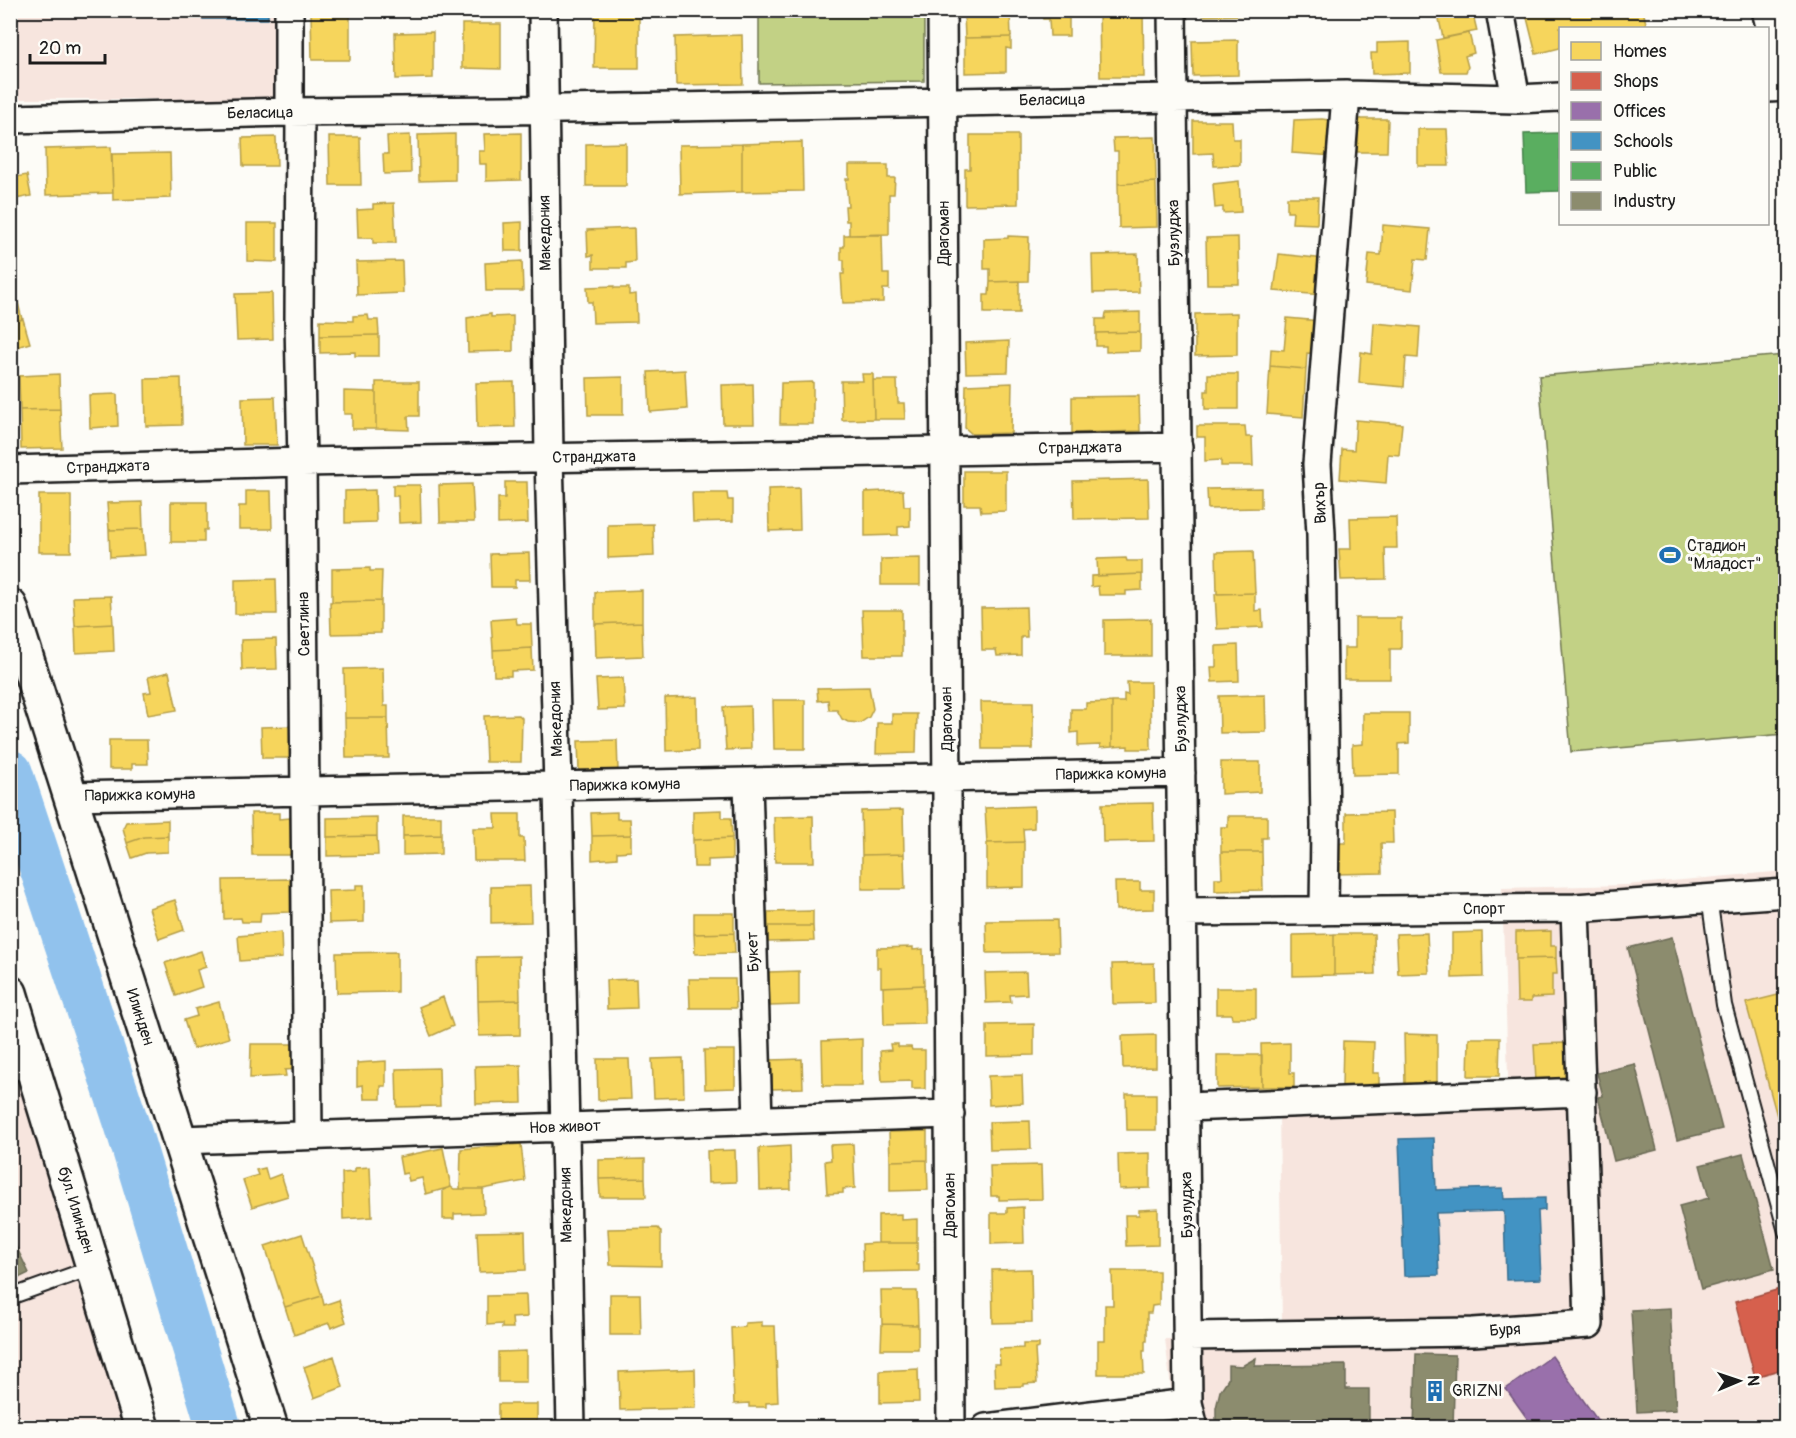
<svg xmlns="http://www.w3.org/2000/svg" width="1796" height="1438" font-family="Pangolin,sans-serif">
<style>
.built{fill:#f7e5de}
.green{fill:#c2d185;stroke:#6f7650;stroke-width:1.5}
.homes{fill:#f6d55c;stroke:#b59e49;stroke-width:1.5}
.shops{fill:#d6604d;stroke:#9e4c3e;stroke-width:1.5}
.offices{fill:#9970ab;stroke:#745780;stroke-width:1.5}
.schools{fill:#4393c3;stroke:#376f91;stroke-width:1.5}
.public{fill:#5aae61;stroke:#47824c;stroke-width:1.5}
.industry{fill:#8c8c6e;stroke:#6a6a55;stroke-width:1.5}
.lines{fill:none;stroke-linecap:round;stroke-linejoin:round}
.river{stroke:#91c2ed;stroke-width:45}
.lane-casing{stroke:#1c1c1c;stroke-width:18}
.street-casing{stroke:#1c1c1c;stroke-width:32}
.secondary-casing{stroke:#1c1c1c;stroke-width:38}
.lane{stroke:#fdfcf7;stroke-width:14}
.street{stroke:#fdfcf7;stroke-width:27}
.secondary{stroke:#fdfcf7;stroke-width:33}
.labels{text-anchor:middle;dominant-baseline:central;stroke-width:6;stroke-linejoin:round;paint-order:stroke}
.street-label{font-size:16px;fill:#1c1c1c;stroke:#fdfcf7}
.poi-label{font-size:16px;fill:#1c1c1c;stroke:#fdfcf7;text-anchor:start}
</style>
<rect width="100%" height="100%" fill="#fdfcf7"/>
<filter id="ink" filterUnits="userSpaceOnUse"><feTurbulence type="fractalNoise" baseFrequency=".0167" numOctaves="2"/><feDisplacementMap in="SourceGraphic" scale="12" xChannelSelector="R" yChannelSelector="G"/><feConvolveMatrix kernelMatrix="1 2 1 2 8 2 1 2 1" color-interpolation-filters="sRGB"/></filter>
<g filter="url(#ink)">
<path class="built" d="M11 11H278L277 99H22L11 101Z
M1785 871V1427H1178L1173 1405 1165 1339 1473 1332 1282 1326 1279 1111 1509 1107 1502 888 1626 885Z
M10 993 142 1427H11Z"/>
<path class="green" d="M11 10 16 11V68H11Z
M759 11H924V81L759 83Z
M1785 355V734L1571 752 1539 376Z"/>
<path class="homes" d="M311 10H358V12L311 13Z
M595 10H639V68H594Z
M972 10H1010L1011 37 965 38 964 14H972Z
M1043 10H1069V36H1050L1049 19H1043Z
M1099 10H1143L1144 77H1100Z
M1203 10H1252V15L1203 16Z
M1437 10H1472L1477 31 1443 38Z
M1525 10H1643L1647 28H1560V48L1536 54Z
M311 13H350V60H312Z
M462 24H501V69L462 68Z
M433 32V78L396 79 395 33Z
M1469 33 1474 53 1465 56 1468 67 1466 72H1441L1436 40Z
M742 35 743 84 676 85 675 37Z
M1011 37V49L1006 48V72L965 73V38Z
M1238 40V75L1193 76 1192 41Z
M1410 42V73L1372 74 1371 53H1377V43Z
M1322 119 1336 121 1334 156 1292 153 1294 120Z
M1359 119H1388L1387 152H1357Z
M1193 121H1232L1233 139H1240V165L1214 166 1213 153 1193 154Z
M1418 129H1447L1449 166H1418Z
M521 133V180L486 181V164H480L479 151H485L484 134Z
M455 134V180L419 181 418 135Z
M410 135 411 173 384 174 383 154H388L387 136Z
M970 135H1018V204L965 205V169H970Z
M276 137 277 166H243L242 138Z
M329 137H360L361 185H330Z
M1155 137 1156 182 1118 184V151H1114L1113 138Z
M802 142 803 191 742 192V144Z
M10 143 16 177 27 175 31 196 10 200Z
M626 143V186H586V144Z
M742 144V192L680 194 679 145Z
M111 147 113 193 46 195 45 149Z
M170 153 171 198 113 200 112 154Z
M849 165H888V178H895L894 194H889V234L849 235V221H846L845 206H848L846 179H849Z
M1239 181 1241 212 1223 213V207L1215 208 1213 184Z
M1156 182 1157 227 1119 228 1118 184Z
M1287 197H1318L1317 224 1292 223 1293 212H1287Z
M394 203 396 243H373V238H358L357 210 373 209V204Z
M522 222V251H505L504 223Z
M247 223H277V262L247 261Z
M1383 225 1430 229 1427 260 1415 259 1412 290 1366 285 1369 254 1381 255Z
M634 228 635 262 626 263V268H593V255L588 256 587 230Z
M844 235H882L883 274H889V289H883V302L843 303 841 274H844V260H841V247H844Z
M1008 236 1029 237 1028 281 990 282V269H984V239L1008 238Z
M1238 237 1239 284H1207L1206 238Z
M1138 254 1139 292 1093 293 1092 255Z
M1279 254 1325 259 1322 295 1274 291Z
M402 261 403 293 357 295 356 262Z
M522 261 523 291H486L485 263Z
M1019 281V313H984V295H989L990 282Z
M614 286V288H629V295L636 294 637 322 593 323 592 302H588L587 287Z
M272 293 273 339 237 340 235 294Z
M16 295 22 319 10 323V296Z
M1140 312V332L1096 333V319H1105L1106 313Z
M1237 313V355L1195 356V314Z
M491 314V317L513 316V351L468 352 467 318Z
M368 315 369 320H378L379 335 320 336V320L353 321V316Z
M1287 318 1320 321 1318 354 1307 353 1306 369 1270 366 1271 349 1284 350Z
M23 319 30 343 10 349V323Z
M1374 323 1420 327 1418 358 1406 357 1404 387 1359 383 1361 352 1372 354Z
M1140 332V351L1106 352V346H1096V333Z
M379 335V356H355V352L320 353V336Z
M1009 341 1008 372 966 373 965 343Z
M1270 366 1306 369 1303 417 1267 414Z
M685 370 687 409 650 412 648 372Z
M59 374 60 409 20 410 19 376Z
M862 374H873L874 419 842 420 841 381H863Z
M1208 374H1238V409H1205V391H1208Z
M623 377V415H588L587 378Z
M181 378 182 425 146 426 145 379Z
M873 380H897L898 403H904L905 419H874Z
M376 382H419V416H408L409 430 376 429Z
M514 382 515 427 477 428 476 383Z
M813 382V424H780L781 383Z
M1012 383 1011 433 972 434 965 428 966 385Z
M753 384 754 424H723L722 385Z
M344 391 376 392V429H352V414H344Z
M117 394 118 426 90 428 89 395Z
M1139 396 1140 431 1072 433V397Z
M275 397 277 445H243L242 398Z
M60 409 62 448 21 449 20 410Z
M1356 420 1402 424 1399 455 1388 454 1386 483 1340 479 1342 449 1354 450Z
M1197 426H1245L1246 437H1252L1253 466H1221V460L1205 461V437H1197Z
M964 471H1006V511L981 512 980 505H964Z
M1148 479 1149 518 1074 519 1073 481Z
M505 482H527L528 523 498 524V498H505Z
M472 484 474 522H440L439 485Z
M393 485H420L421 522 399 523 398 496H393Z
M799 488 800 530 769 531 768 489Z
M1261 488V508L1208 509 1207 489Z
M375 490 376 522 345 523V491Z
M903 490 904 506H910V526L898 527V535L865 536V492Z
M246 491H271L272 529H239V506H246Z
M692 493H727L728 500H733V521L693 522Z
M39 495H71V552H39Z
M142 502 143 529 109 530 107 503Z
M171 502H207V530H204V542H171Z
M1396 517 1397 548H1385L1386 579 1341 580 1339 549H1351L1350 518Z
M653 524 654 556 608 558V525Z
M143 529 145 555 110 557 109 530Z
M1253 551 1255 593 1217 594 1216 552Z
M529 553 530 580H515V587H491L490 554Z
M920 558V585H881V559Z
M1126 558 1127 561H1142V574L1098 576 1097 559Z
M370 568V571H382L381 601 332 602V569Z
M1142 574V590L1126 591V595H1099L1098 586 1091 587V576Z
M276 579 277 614H235V580Z
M642 590V622L595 624V592Z
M1255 593V611L1262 610 1263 627 1217 629 1215 594Z
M111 596 113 624 75 626 73 597Z
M381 601V633L331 634 330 602Z
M1026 607 1027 637H1021V655L997 656 996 650H982L981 608Z
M862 610H902V656H864Z
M516 618 517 624H531L532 648 493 650 491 620Z
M1355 618H1401V649H1390V679H1344V648H1355Z
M1151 619V656H1104V620Z
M642 622 643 656 596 658 595 624Z
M113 624 114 651 76 653 75 626Z
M276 639 277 669 242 670 241 640Z
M1238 645 1239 681 1212 682 1211 667H1216V646Z
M532 648 533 670 511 671V676H494L493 650Z
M383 668 384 706H388V718H345L344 669Z
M169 672 177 710 148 715 144 693 151 692 148 677Z
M623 678 625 709 598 710 596 679Z
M1127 682H1150L1151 749H1128V746L1112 747V702H1124V694L1128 695Z
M869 687 873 709 869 717 860 723 848 722 842 719 837 710H829L828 700 818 701 817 688Z
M1265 695 1266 732 1220 733 1219 696Z
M697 697 698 750 666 751 665 698Z
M773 700H805V749H774Z
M981 702H1033V749H982Z
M1112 702V747L1100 748V745L1078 746V732L1071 733V709H1086V703Z
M750 706 751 749 726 750 723 707Z
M1363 713H1409V743L1399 744V774L1353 775 1352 745 1363 744Z
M892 714H917L916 753 876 754 877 723H892Z
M519 715 522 718 521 762H486L484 716Z
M345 718H388L389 758H346Z
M293 726V758H262L261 727Z
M109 740H147L148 764H132V769H109Z
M617 740 618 771 579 772 578 741Z
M1221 762H1260V792L1221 794Z
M1153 803 1154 841 1103 842 1102 804Z
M1034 806V828L1023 829 1024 842 987 843 985 808Z
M722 810V818H731L732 838 693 840V811Z
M903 810 904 854 862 855 861 811Z
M617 812V819H630L631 835 592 836 591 813Z
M1392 812 1393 843H1381L1382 873 1336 874V843H1346V813Z
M251 813H279V819L290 818 293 855H252Z
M495 814H520V838H524L525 861H474L473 828H496Z
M403 816H441V835L403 836Z
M813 816 814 862H775L774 817Z
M1228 816H1267V838H1262V852H1221V827H1228Z
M377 817V836L327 837V818Z
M168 820V836L144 837 127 843 123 828 126 822Z
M441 835V854L403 855V836Z
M631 835V851L617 852V858L592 860V836Z
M168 836V852L146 853 132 858 127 843 144 837Z
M377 836 378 855 327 856V837Z
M732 838V859L708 860V867H694L693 840Z
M1024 842V887L987 888V843Z
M1221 852H1262L1263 890 1215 891V878H1222Z
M904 854 905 889H862V855Z
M290 879V912L261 913 260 922H242L241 918 224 919 223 880Z
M1115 882H1140V890H1154V909L1116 910Z
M356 885H364V922L329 923 328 891 356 890Z
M530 886 531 922 491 923V887Z
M175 900 184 930 159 939 149 908Z
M813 911V926H768V912Z
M694 913H734V933L694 934Z
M1057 920 1058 952 987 953 986 921Z
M768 926H813L814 941 768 942Z
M1551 931V946H1556V958L1516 959V932Z
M281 932 282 958 240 961 238 936Z
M1482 932 1483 977 1452 978V933Z
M734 933 735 953 695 954 694 934Z
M1427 933 1429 973 1398 974 1396 934Z
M1334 934H1374L1375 974 1334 975Z
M1334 934V975L1293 976V935Z
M913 947V950L923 949 924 985 881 987V968H877V948Z
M201 951 206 967 197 970 202 987 176 996 165 963Z
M397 952V992L337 993 336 953Z
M519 956 520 1000 478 1001 477 957Z
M1556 958 1557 974H1552V997L1531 998V1002H1517L1516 959Z
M1154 963 1155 1003 1113 1004 1112 964Z
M799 971V1005L770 1006 769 972Z
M1026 972 1027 994 1010 995 1011 1002 986 1003 985 973Z
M636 979 637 1008 607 1009 606 980Z
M689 979H735L736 1008H690Z
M924 985 925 1024 884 1025 883 987Z
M1216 988H1256V1018H1232L1231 1014H1216Z
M1786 993V1149L1746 1003Z
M443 997 453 1026 431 1036 419 1007Z
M520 1000V1035L479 1036 478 1001Z
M219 1002 229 1038 193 1049 184 1020 197 1016 195 1009Z
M1034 1024V1055L987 1056V1025Z
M1404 1034 1437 1035V1087L1405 1085Z
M1156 1035V1067L1123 1068 1122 1036Z
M1469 1038H1500L1499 1076H1468Z
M862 1039V1086H823L822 1041Z
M1343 1041 1374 1042 1373 1073H1379V1088L1342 1087Z
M1290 1043V1073H1294V1087H1262L1261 1044Z
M1565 1043 1566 1082H1536L1534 1044Z
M251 1044H297L298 1069 285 1070 286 1076 250 1078Z
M890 1044H898V1047H911L912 1050H925V1089H912V1081L882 1082 880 1051 891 1050Z
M704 1050H735V1088L705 1089Z
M1217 1055H1262V1087L1217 1088Z
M683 1058 684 1097 654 1098 652 1059Z
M597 1059H629L631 1099 598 1100Z
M802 1059 803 1088 772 1089 771 1060Z
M386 1061V1086H381V1099H364L363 1085 357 1086V1063Z
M521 1065 522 1103 476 1104 475 1066Z
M439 1068 440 1106 397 1107 396 1069Z
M1022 1075 1023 1103 989 1105 988 1076Z
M1126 1094H1156V1130H1127Z
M1030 1121 1031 1149 990 1150 989 1122Z
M927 1131V1160L890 1161 889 1132Z
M521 1144 525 1181 483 1189H460L461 1149Z
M853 1144 855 1188 843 1189V1193L827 1194 825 1161 831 1160 830 1145Z
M790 1146 791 1189 760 1190 759 1148Z
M443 1148 451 1187 426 1194 422 1178 409 1181 407 1173 402 1174 399 1157Z
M735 1150 736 1182 708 1183 707 1151Z
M1150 1153V1188L1119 1189 1118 1154Z
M645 1159V1178L599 1179V1160Z
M927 1160 928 1190 890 1191V1161Z
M1041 1165 1042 1199 999 1200V1196H991L990 1166Z
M370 1167 372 1217 343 1219 342 1173 355 1172V1168Z
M265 1168 268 1179 281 1174 288 1196 252 1207 243 1180 258 1175 256 1170Z
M645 1178 646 1197H600L599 1179Z
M451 1187 454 1189H483L484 1213 454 1214V1219H443V1190Z
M1023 1207 1024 1243 991 1244V1213H1007V1208Z
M1158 1209V1245L1126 1246 1125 1215H1139V1210Z
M901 1214V1220L917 1219V1243H878V1215Z
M658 1228 661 1232V1266L610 1265 608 1229Z
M525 1231 526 1270 479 1272 477 1232Z
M302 1234 322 1296 285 1307 265 1246Z
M878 1243H917V1265H919V1271L863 1272 862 1244Z
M1031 1269 1032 1322 993 1323 992 1270Z
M1112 1271H1159V1305L1152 1306 1151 1313H1147V1341H1145V1351H1143L1144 1374H1098V1340H1105V1305H1113Z
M881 1291H917L918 1325 882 1324Z
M610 1294H640L641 1335H610Z
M526 1295 527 1317 512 1318 513 1328H502V1324L487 1325V1296Z
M322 1296 324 1305 339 1300 346 1322 331 1328 329 1323 294 1335 285 1307Z
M762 1322V1326H775L778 1402 766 1403V1407H749V1403L734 1404 731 1328 745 1327V1323Z
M882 1324 918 1325V1349H881Z
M1023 1344H1039V1348L1035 1349 1037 1383 1024 1384V1386L995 1387 994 1364H1000L999 1349 1023 1348Z
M526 1351V1382H498V1352Z
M334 1356 343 1387 314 1398 304 1367Z
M695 1369 696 1408 620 1410 619 1372Z
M918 1369 919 1402 880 1403V1371Z
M498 1404H537V1428H498Z
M1155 1423 1156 1428H1120Z"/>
<path class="shops" d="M1780 1289 1786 1309V1368L1755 1377 1735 1302Z"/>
<path class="offices" d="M1552 1356 1603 1428H1534L1506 1389Z"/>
<path class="schools" d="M203 10H268V19H203Z
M1434 1138 1436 1190 1503 1188 1504 1199 1545 1198V1210L1538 1211 1541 1279 1506 1280 1504 1211 1436 1213 1439 1275 1404 1276 1399 1139Z"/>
<path class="public" d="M1560 133V191L1526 192 1524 134Z"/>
<path class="industry" d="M1672 937 1722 1129 1677 1140 1628 948Z
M1635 1064 1657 1150 1614 1161 1598 1097 1603 1096 1597 1073Z
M1743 1154 1774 1269 1701 1289 1679 1206 1709 1198 1700 1165Z
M10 1234 29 1273 10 1282Z
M1670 1308 1676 1410 1637 1412 1631 1310Z
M1416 1354 1455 1355 1453 1428H1414Z
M1256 1358 1255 1366 1346 1365V1389H1369V1428H1216V1408L1220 1391 1228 1379V1365L1242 1366Z"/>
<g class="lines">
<path class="river" d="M10 772 127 1125 219 1428"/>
<defs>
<path id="lane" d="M1709 897 1724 1005 1786 1232
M10 1069 34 1077
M10 1297 94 1267"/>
<path id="street" d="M543 10 549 457 558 787 571 1428
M942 10 951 1428
M1172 10 1188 1403 1194 1428
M1500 10 1516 99
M1768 88 1786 87
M289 112V10
M300 112 299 322 302 462 308 1135
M10 119 289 112 509 110 1173 98 1346 95 1516 99 1560 97
M10 470 302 462 1178 447
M748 783 758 1121
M70 796 1181 773
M1324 911 1325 826 1321 534 1317 464 1346 95
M1183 912 1575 908 1786 893
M1185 1107 1582 1092
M179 1140 950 1114
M1188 1336 1473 1332 1589 1324 1575 908
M986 1428 1188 1403"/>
<path id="secondary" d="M1769 10 1786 77
M10 606 271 1428
M10 993 142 1428"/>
</defs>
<use href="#lane" class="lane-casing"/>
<use href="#street" class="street-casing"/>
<use href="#secondary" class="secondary-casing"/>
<use href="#lane" class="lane"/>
<use href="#street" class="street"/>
<use href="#secondary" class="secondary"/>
</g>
</g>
<defs>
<symbol id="stadium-bare" viewBox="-9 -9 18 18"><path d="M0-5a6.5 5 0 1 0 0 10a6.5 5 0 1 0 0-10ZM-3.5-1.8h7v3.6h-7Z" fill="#1f6fb2" stroke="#fdfcf7" stroke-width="2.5" paint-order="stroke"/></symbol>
<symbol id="building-bare" viewBox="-9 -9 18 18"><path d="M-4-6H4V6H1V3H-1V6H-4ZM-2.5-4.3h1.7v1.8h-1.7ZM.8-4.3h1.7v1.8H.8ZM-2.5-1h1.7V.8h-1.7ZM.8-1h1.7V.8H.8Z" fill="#1f6fb2" stroke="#fdfcf7" stroke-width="2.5" paint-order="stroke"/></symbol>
</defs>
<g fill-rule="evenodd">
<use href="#stadium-bare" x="1655" y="540" width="30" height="30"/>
<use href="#building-bare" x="1420" y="1376" width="30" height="30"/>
</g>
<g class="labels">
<g class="street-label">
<text transform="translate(1052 100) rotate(-1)">Беласица</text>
<text transform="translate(260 113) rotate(-1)">Беласица</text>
<text transform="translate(545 233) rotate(-91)">Македония</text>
<text transform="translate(944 233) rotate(-90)">Драгоман</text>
<text transform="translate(1174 233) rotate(-91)">Бузлуджа</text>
<text transform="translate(1080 448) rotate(-1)">Странджата</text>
<text transform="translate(594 457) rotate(-1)">Странджата</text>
<text transform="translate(108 467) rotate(-2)">Странджата</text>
<text transform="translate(1320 503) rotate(-93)">Вихър</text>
<text transform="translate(304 624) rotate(-91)">Светлина</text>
<text transform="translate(556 719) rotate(-92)">Македония</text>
<text transform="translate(947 719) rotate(-91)">Драгоман</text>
<text transform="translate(1181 719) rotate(-91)">Бузлуджа</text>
<text transform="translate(1111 774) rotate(-1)">Парижка комуна</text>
<text transform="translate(625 785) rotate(-1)">Парижка комуна</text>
<text transform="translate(140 795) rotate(-1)">Парижка комуна</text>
<text transform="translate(1484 909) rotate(-1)">Спорт</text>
<text transform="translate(753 952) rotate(-92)">Букет</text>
<text transform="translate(140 1017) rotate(72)">Илинден</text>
<text transform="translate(565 1127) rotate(-2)">Нов живот</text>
<text transform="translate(566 1205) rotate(-91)">Македония</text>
<text transform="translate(950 1205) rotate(-90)">Драгоман</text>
<text transform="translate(1187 1205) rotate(-91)">Бузлуджа</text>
<text transform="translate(76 1210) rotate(73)">бул. Илинден</text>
<text transform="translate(1505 1330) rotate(-4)">Буря</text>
</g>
<g class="poi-label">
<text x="1687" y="546">Стадион<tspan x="1687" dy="18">"Младост"</tspan></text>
<text x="1452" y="1391">GRIZNI</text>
</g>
</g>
<rect width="1796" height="1438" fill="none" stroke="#fdfcf7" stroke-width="36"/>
<rect x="18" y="18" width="1760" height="1402" fill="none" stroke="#1c1c1c" stroke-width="2" filter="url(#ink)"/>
<rect x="1559" y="27" width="210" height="198" fill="#fdfcf7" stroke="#a3a29f" stroke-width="1.5"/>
<rect x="1571" y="42" width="30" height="18" fill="#f6d55c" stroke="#a3a29f" stroke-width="1.5"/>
<text x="1613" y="57" font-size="18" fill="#1c1c1c">Homes</text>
<rect x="1571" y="72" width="30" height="18" fill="#d6604d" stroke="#a3a29f" stroke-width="1.5"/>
<text x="1613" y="87" font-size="18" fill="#1c1c1c">Shops</text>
<rect x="1571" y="102" width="30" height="18" fill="#9970ab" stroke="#a3a29f" stroke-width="1.5"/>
<text x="1613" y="117" font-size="18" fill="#1c1c1c">Offices</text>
<rect x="1571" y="132" width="30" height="18" fill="#4393c3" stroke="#a3a29f" stroke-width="1.5"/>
<text x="1613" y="147" font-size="18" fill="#1c1c1c">Schools</text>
<rect x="1571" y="162" width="30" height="18" fill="#5aae61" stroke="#a3a29f" stroke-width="1.5"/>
<text x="1613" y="177" font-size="18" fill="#1c1c1c">Public</text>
<rect x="1571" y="192" width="30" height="18" fill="#8c8c6e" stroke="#a3a29f" stroke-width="1.5"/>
<text x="1613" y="207" font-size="18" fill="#1c1c1c">Industry</text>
<g transform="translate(1739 1381) rotate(88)" stroke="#fdfcf7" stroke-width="4.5" paint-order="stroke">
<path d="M0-4.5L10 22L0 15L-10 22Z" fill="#1c1c1c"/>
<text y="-9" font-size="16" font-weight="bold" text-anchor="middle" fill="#1c1c1c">N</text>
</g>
<path d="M30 54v9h75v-9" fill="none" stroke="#1c1c1c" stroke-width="3"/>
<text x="39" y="54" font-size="18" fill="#1c1c1c" stroke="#fdfcf7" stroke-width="4.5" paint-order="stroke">20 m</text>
</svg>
